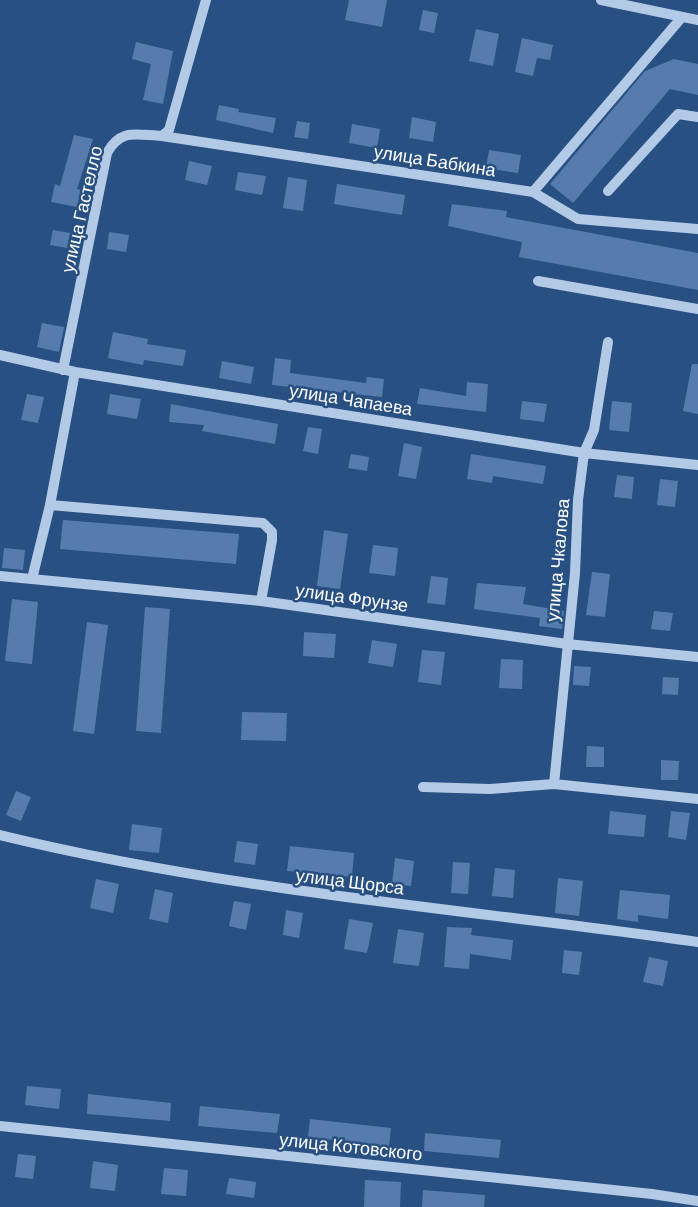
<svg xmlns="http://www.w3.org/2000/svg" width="698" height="1207" font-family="Barlow,sans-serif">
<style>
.building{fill:#567cad}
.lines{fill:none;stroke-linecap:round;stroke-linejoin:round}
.minor{stroke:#b3cae7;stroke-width:10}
.labels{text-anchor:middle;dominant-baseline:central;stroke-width:5;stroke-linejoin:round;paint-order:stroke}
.street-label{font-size:18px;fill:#fff;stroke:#295083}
</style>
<rect width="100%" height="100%" fill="#295083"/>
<path class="building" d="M349 0H387L382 27 345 20Z
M423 10 438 13 434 33 419 30Z
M476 29 499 34 493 66 469 61Z
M522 38 553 45 550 60 537 58 533 76 515 72Z
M136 42 173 51 163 104 143 100 151 64 132 59Z
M674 59 698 64V95L670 89 573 203 550 184 645 71Z
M219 105 239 109 238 112 276 118 273 133 216 120Z
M412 117 436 122 433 142 409 138Z
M297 121 310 123 308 139 294 137Z
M352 124 380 129 377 148 349 143Z
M74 135 93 139 77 189 81 190 77 207 51 202 55 184 60 186Z
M489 150 521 155 518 173 486 168Z
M189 161 212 166 207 185 185 180Z
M238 172 266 176 262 195 235 190Z
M288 177 307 180 303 211 283 208Z
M337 184 405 195 402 215 334 204Z
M452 204 507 211 506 217 698 253V290L519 257 522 242 448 226Z
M53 230 70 233 67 248 50 245Z
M109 232 129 235 126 252 107 249Z
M42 323 64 327 59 352 37 347Z
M113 332 148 339 147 344 186 350 183 366 144 360 143 365 108 358Z
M275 358 291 360 290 373 366 383 367 377 384 379 382 397 272 385Z
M222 361 254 367 251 384 219 378Z
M692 364H698V414L683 411Z
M467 382 488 384 486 412 417 404 420 388 466 396Z
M27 394 44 397 38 423 21 420Z
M110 394 141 399 137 419 107 414Z
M522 401 547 404 544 422 520 419Z
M612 401 632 403 629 432 609 430Z
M171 404 278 424 275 444 202 431 204 425 169 422Z
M308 427 322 429 318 454 303 451Z
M404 443 422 447 416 479 398 476Z
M351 454 369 457 367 471 348 468Z
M471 454 546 466 543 484 493 476 492 483 467 479Z
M617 475 634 477 632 499 614 497Z
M660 479 678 481 675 507 657 505Z
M63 520 239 534 236 564 60 549Z
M324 530 348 534 340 589 317 586Z
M373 545 398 548 395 576 369 573Z
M4 548 25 550 23 570 2 568Z
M592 572 610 574 605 617 586 615Z
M431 576 448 578 445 605 427 603Z
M477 583 526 587 523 604 564 611 562 629 539 626 540 618 474 609Z
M12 599 38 602 32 664 5 661Z
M145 607 170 609 161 733 136 731Z
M654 611 673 613 670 631 651 629Z
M87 622 108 625 94 734 73 731Z
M304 632 336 634 334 658 303 656Z
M372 640 397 644 393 667 368 663Z
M422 650 445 652 441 685 418 682Z
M501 659 523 660 522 689 499 688Z
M574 666 591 667 589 686 573 685Z
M663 677 679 678 678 695 662 694Z
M242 712 287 713 286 741 241 740Z
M587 746 604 747V767H586Z
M661 760 679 761 678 780H661Z
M16 791 31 797 21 821 6 815Z
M610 811 646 815 644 837 608 834Z
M671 811 690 813 686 840 668 837Z
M132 824 162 828 159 853 129 850Z
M237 841 258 844 255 865 234 862Z
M290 846 354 853 352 877 287 871Z
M395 858 414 861 411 886 392 884Z
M453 862 470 863 468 894 451 893Z
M495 868 515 870 513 898 492 896Z
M558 878 583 881 579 916 555 913Z
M96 879 119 884 113 913 90 908Z
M155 889 173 893 168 923 149 919Z
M620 890 670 895 668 919 638 915V922L617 919Z
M234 901 251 904 246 930 229 926Z
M286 910 303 913 299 938 283 935Z
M349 919 373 923 367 953 344 949Z
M447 927 472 928 471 935 513 940 511 960 470 954 469 969 444 967Z
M398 929 424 933 419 966 393 963Z
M564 950 582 952 579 975 562 973Z
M649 957 668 961 663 986 643 982Z
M27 1086 61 1089 59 1109 25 1105Z
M88 1094 171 1103 170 1121 87 1114Z
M200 1106 280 1114 277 1133 198 1126Z
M310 1119 391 1128 389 1147 308 1137Z
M425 1133 501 1140 499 1158 424 1151Z
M18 1154 36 1156 33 1179 15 1177Z
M93 1161 118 1165 115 1191 90 1188Z
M164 1168 188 1170 186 1196 161 1194Z
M229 1178 256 1182 254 1198 226 1194Z
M365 1180 401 1182 400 1207H364Z
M423 1190 485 1195 484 1207H422Z"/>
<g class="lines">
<path class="minor" d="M601 0 698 20
M162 136 533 192 578 219 698 229
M608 191 678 114 698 117
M533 192 682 17
M538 281 698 309
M0 355 75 372 584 453 698 465
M63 370 107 153C121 128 136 135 162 136L169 130 206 0
M50 505 263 523 272 532V540L261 601
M0 576 261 601 567 644 698 657
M32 579 50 505 75 372
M554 784 575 573 578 500 584 453 594 430 608 342
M423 787 490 789 554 784 698 799
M0 835C229 891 465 909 698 942
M0 1126 652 1194 698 1201"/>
</g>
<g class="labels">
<g class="street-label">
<text transform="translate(435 160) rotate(9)">улица Бабкина</text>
<text transform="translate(81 209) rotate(-77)">улица Гастелло</text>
<text transform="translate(351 399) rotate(9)">улица Чапаева</text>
<text transform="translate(557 560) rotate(-85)">улица Чкалова</text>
<text transform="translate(352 597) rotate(8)">улица Фрунзе</text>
<text transform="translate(350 881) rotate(7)">улица Щорса</text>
<text transform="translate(351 1146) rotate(6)">улица Котовского</text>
</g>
</g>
</svg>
